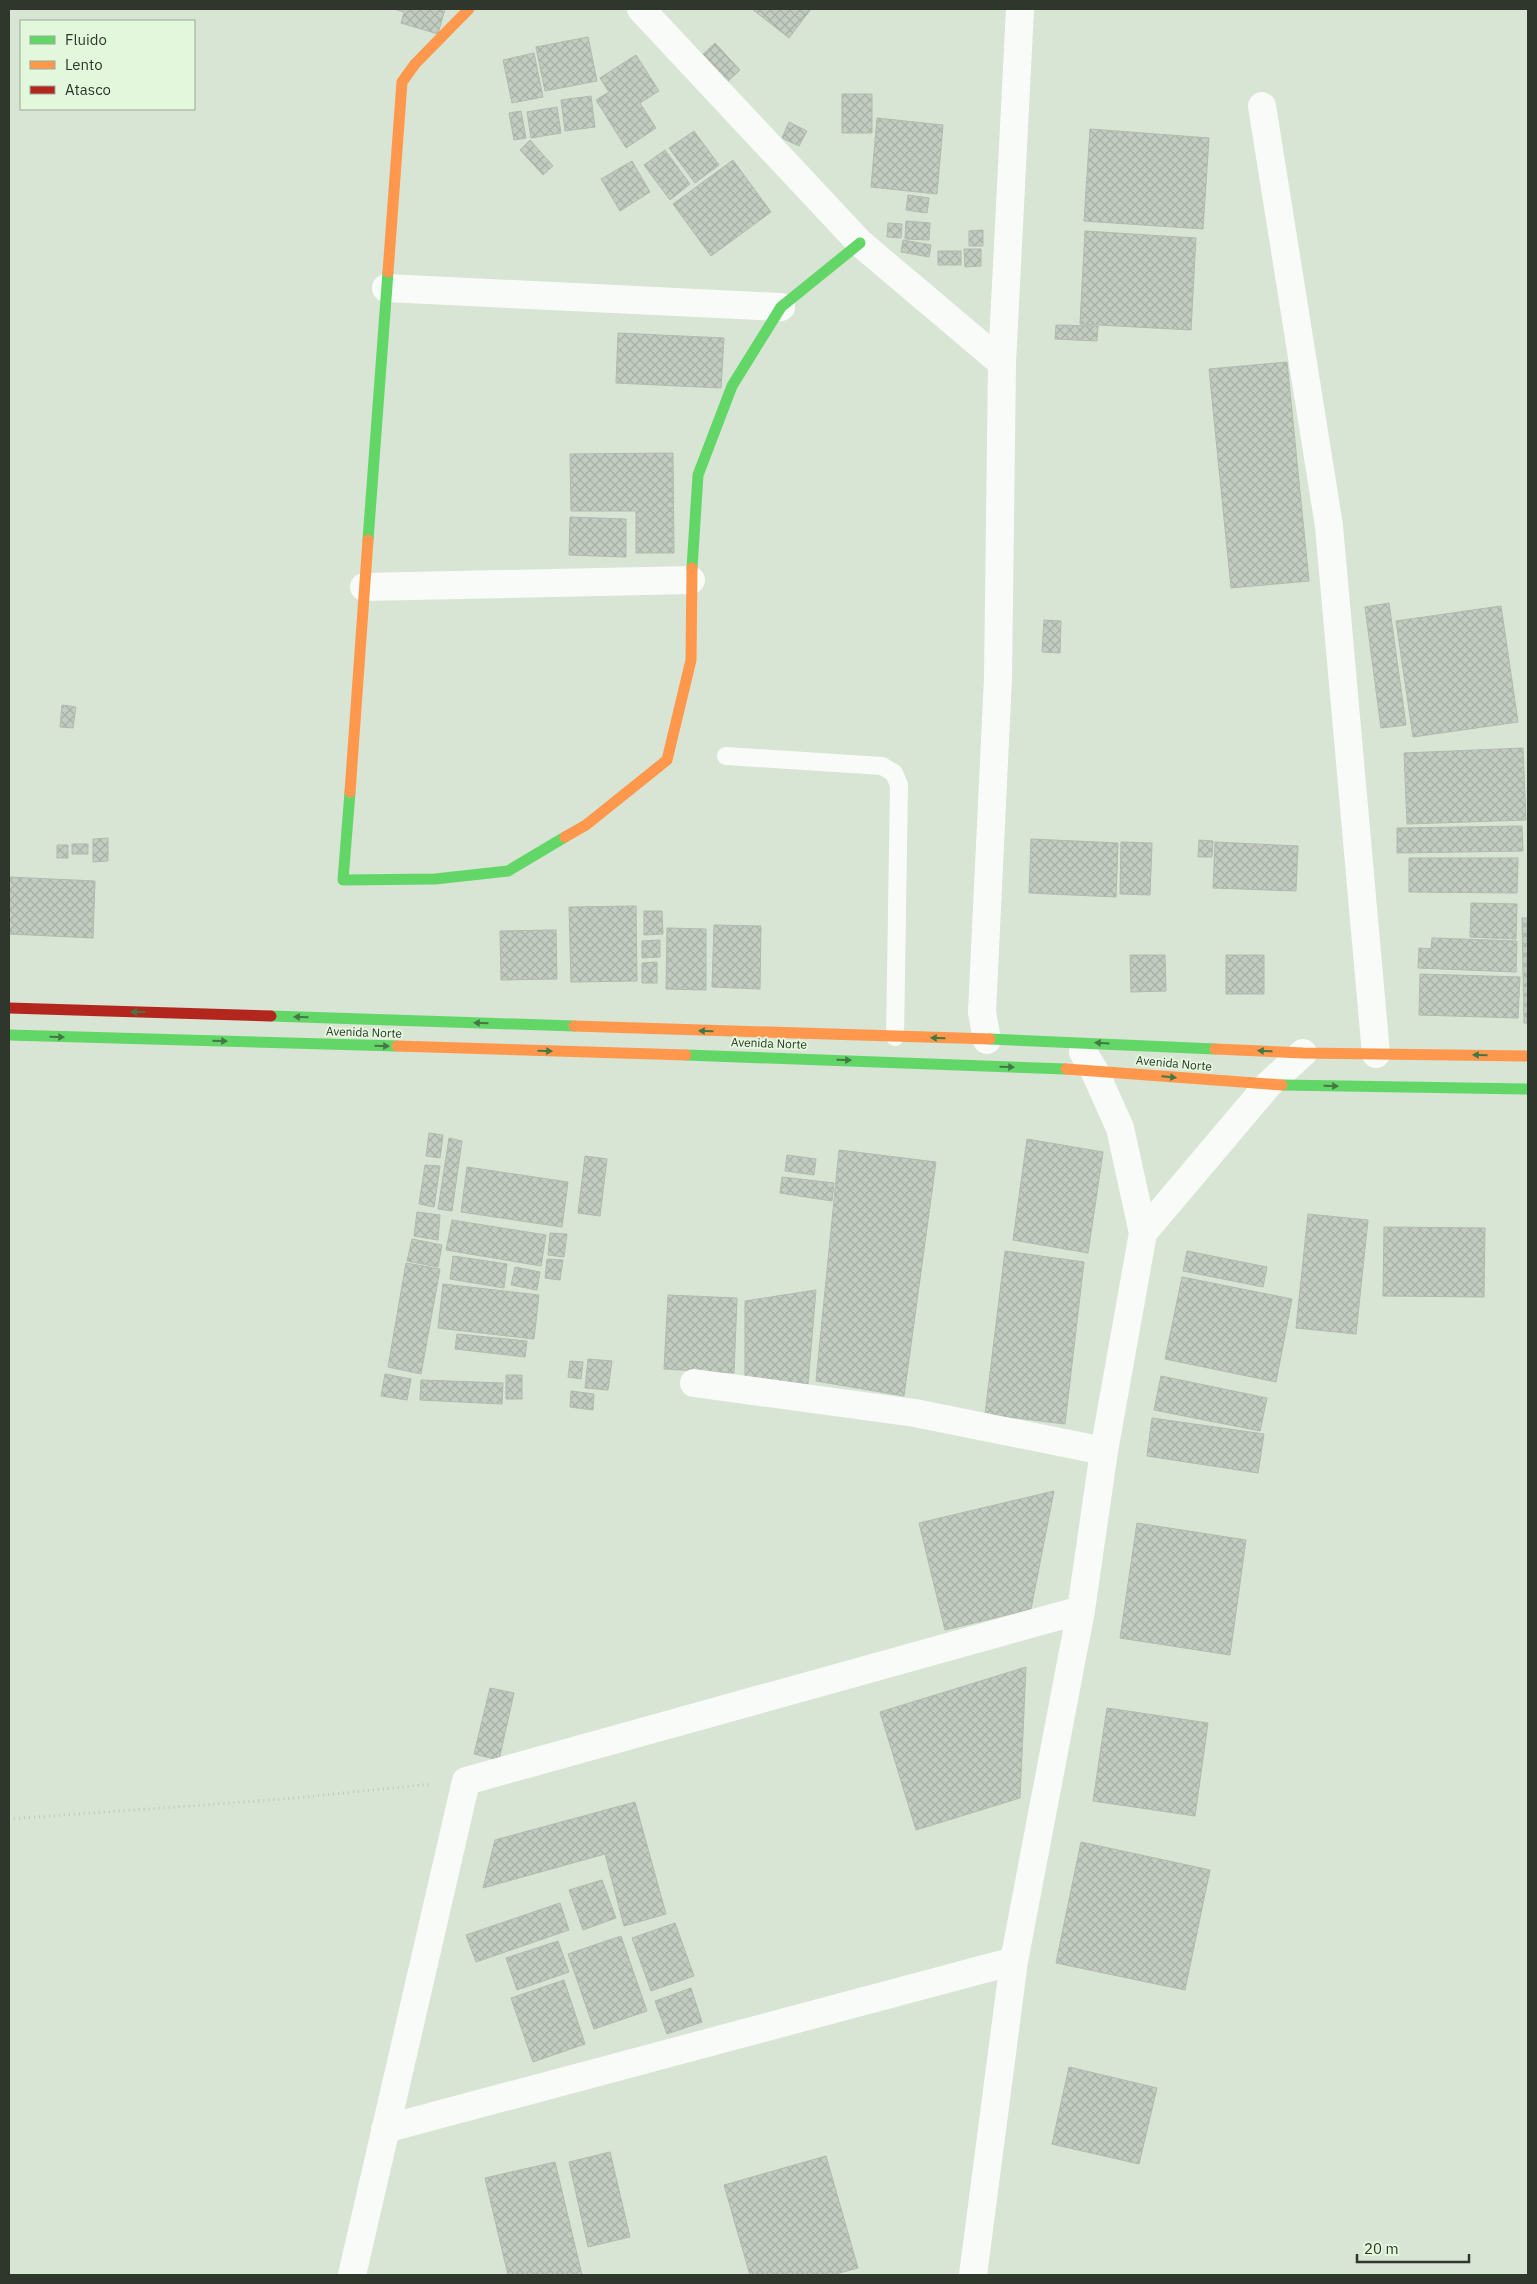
<svg xmlns="http://www.w3.org/2000/svg" width="1537" height="2284" font-family="'IBM Plex Sans',sans-serif">
<style>
.building{fill:url(#building-cross-hatch);stroke:#b0baae}
.lines{fill:none;stroke-linecap:round;stroke-linejoin:round}
.path{stroke:#c2c6c0;stroke-width:3;stroke-dasharray:1 4;stroke-linecap:butt}
.lane{stroke:#f9fbf9;stroke-width:18}
.street{stroke:#f9fbf9;stroke-width:28}
.fast{stroke:#63d668;stroke-width:11}
.slow{stroke:#ff974d;stroke-width:11}
.jam{stroke:#b3261e;stroke-width:11}
.oneway{fill:#474}
.labels{text-anchor:middle;dominant-baseline:central;stroke-width:4;stroke-linejoin:round;paint-order:stroke}
.street-label{font-size:12px;fill:#2f372c;stroke:#e2f7db}
</style>
<defs>
<pattern id="building-cross-hatch" width="8" height="8" patternUnits="userSpaceOnUse" patternTransform="scale(1.25)"><rect width="8" height="8" fill="#c3ccc0"/><path d="M0 0l8 8M0 8l8-8" fill="none" stroke="#a8b0a5"/></pattern>
</defs>
<rect width="100%" height="100%" fill="#d8e4d4"/>
<path class="building" d="M394 9H445L438 34 401 23 404 12Z
M752 9H811L789 38Z
M588 37 597 81 545 91 536 47Z
M715 43 740 70 725 84 700 57Z
M534 53 543 97 512 103 503 60Z
M636 55 659 91 640 103 656 128 626 148 596 100 609 92 600 78Z
M842 94H872V133H842Z
M591 96 595 127 565 131 561 100Z
M557 107 561 133 531 138 527 112Z
M521 111 526 138 514 140 509 113Z
M877 118 943 125 937 194 871 187Z
M789 122 807 131 799 146 782 138Z
M1090 129 1209 138 1203 229 1084 221Z
M694 131 719 165 695 183 669 148Z
M530 140 553 166 543 175 520 150Z
M665 150 690 184 670 200 644 165Z
M733 160 771 212 711 256 673 204Z
M632 161 650 192 620 211 601 179Z
M908 195 929 198 927 213 906 210Z
M906 221 930 223 929 240 905 239Z
M888 223 902 224 901 238 887 237Z
M983 230V246H969V231Z
M1085 231 1196 238 1191 330 1080 324Z
M903 240 931 245 929 257 901 252Z
M964 249H981V266L965 267Z
M938 251H961V265H938Z
M1056 325 1098 326 1097 341 1055 339Z
M618 333 724 338 721 388 616 383Z
M1287 362 1309 581 1231 588 1209 369Z
M673 453 674 553H636V511H571L570 454Z
M570 517 626 519V557L569 555Z
M1389 603 1406 725 1381 728 1365 607Z
M1501 606 1518 722 1413 737 1396 621Z
M1044 620 1061 621 1060 653 1042 652Z
M62 705 76 707 73 728 60 727Z
M1523 748 1526 820 1407 824 1404 753Z
M1522 826 1523 851 1397 853V828Z
M108 838V861L93 862V839Z
M1031 839 1118 843 1116 897 1029 893Z
M1199 840 1213 841 1212 857H1198Z
M1121 842 1152 843 1150 895 1120 894Z
M1215 842 1298 846 1296 891 1213 888Z
M72 844H88V854H72Z
M57 845H68V858H57Z
M1409 858H1518L1517 893 1409 892Z
M9 877 95 881 93 938 9 934Z
M1471 903 1517 904 1516 939 1470 937Z
M636 906 637 981 571 982 569 907Z
M644 911H662L663 934 644 935Z
M1522 918H1528V1023H1524Z
M714 925 761 926 760 989 712 987Z
M667 928 706 929V990L666 989Z
M556 930 557 979 501 980 500 931Z
M1432 938 1517 941 1516 972 1418 968 1419 948 1431 949Z
M660 940V957L642 958V941Z
M1130 955H1165L1166 991 1131 992Z
M1226 955H1264V994H1226Z
M657 962V983H642V963Z
M1420 974 1520 977 1518 1018 1419 1015Z
M429 1133 443 1135 440 1158 426 1156Z
M449 1138 462 1141 452 1211 438 1209Z
M1027 1139 1103 1152 1088 1253 1013 1240Z
M839 1150 936 1162 904 1396 816 1381Z
M787 1155 816 1159 814 1175 785 1171Z
M585 1156 607 1159 600 1216 578 1213Z
M425 1165 440 1166 434 1207 419 1204Z
M467 1167 568 1182 562 1227 461 1212Z
M782 1177 834 1183 832 1201 780 1193Z
M417 1212 440 1215 438 1240 414 1236Z
M1308 1214 1368 1220 1356 1334 1296 1328Z
M452 1220 546 1235 541 1266 446 1250Z
M1384 1227 1485 1228 1484 1297 1383 1296Z
M550 1233 567 1234 564 1257 548 1255Z
M412 1239 442 1245 438 1267 407 1261Z
M1005 1251 1084 1262 1065 1424 985 1414Z
M1187 1251 1267 1267 1263 1287 1183 1271Z
M453 1256 507 1264 504 1288 450 1279Z
M547 1259 563 1260 560 1280 545 1278Z
M406 1263 440 1269 421 1374 388 1367Z
M515 1267 540 1272 537 1290 511 1285Z
M1182 1277 1292 1299 1276 1382 1165 1359Z
M443 1284 539 1295 534 1339 438 1328Z
M816 1290 808 1384 745 1379V1301Z
M668 1295 737 1298 734 1373 664 1369Z
M457 1334 527 1341 525 1357 455 1349Z
M588 1359 612 1361 608 1390 585 1388Z
M570 1361 583 1362 581 1379 568 1377Z
M385 1374 411 1379 407 1400 381 1396Z
M506 1375H522V1399H506Z
M1161 1376 1267 1398 1260 1431 1154 1410Z
M421 1380 503 1383 502 1404 420 1400Z
M571 1391 594 1394 593 1410 570 1407Z
M1152 1418 1264 1434 1258 1473 1147 1456Z
M1054 1491 1031 1609 945 1630 919 1523Z
M1137 1523 1246 1540 1230 1655 1120 1638Z
M1026 1667 1020 1798 916 1830 880 1712Z
M490 1688 514 1693 499 1760 474 1754Z
M1107 1708 1208 1723 1195 1816 1093 1801Z
M635 1802 666 1914 624 1926 605 1854 483 1888 495 1840Z
M1081 1842 1210 1870 1185 1990 1056 1963Z
M602 1880 616 1918 583 1930 569 1890Z
M560 1903 569 1930 476 1962 466 1935Z
M675 1923 694 1976 651 1991 632 1938Z
M621 1936 647 2011 594 2029 568 1954Z
M558 1941 569 1972 517 1990 506 1958Z
M564 1980 585 2044 533 2062 511 1998Z
M691 1988 702 2022 667 2034 655 2001Z
M1069 2067 1157 2088 1139 2164 1052 2144Z
M610 2152 630 2237 588 2247 569 2162Z
M826 2156 858 2268 832 2275H750L724 2185Z
M555 2162 582 2275H508L485 2178Z"/>
<g class="lines">
<path class="path" d="M9 1819 285 1799 432 1784"/>
<path class="lane" d="M726 756 882 766 894 773 899 785 895 1037"/>
<path class="street" d="M641 9 860 243 1002 363
M1262 106 1329 526 1376 1054
M386 288 781 307
M364 587 691 580
M987 1040 982 1012 998 678 1002 363 1020 9
M1143 1233 1268 1085 1303 1053
M694 1383 915 1413 1104 1451
M385 2129 1014 1961
M352 2275 466 1781 1081 1610
M973 2275 1014 1961 1081 1610 1104 1451 1143 1233 1120 1128 1094 1070 1083 1052"/>
<path class="fast" d="M368 540 388 272
M692 568 698 475 732 386 781 307 860 243
M350 792 343 880 435 879 508 871 565 837
M271 1016 574 1026
M9 1035 397 1046
M990 1039 1215 1049
M686 1055 1066 1069
M1282 1085 1528 1089"/>
<path class="slow" d="M388 272 402 82 415 64 469 9
M350 792 368 540
M565 837 586 825 667 760 691 660 692 568
M574 1026 990 1039
M397 1046 686 1055
M1215 1049 1303 1053 1528 1056
M1066 1069 1282 1085"/>
<path class="jam" d="M9 1008 271 1016"/>
</g>
<defs><path id="oneway-solid" d="M-6-.8H1V-3.2L6.5 0L1 3.2V.8H-6Z" transform="scale(1.25)"/></defs>
<g class="oneway">
<use href="#oneway-solid" transform="translate(138 1012) rotate(-178)"/>
<use href="#oneway-solid" transform="translate(301 1017) rotate(-178)"/>
<use href="#oneway-solid" transform="translate(481 1023) rotate(-178)"/>
<use href="#oneway-solid" transform="translate(706 1031) rotate(-178)"/>
<use href="#oneway-solid" transform="translate(57 1037) rotate(2)"/>
<use href="#oneway-solid" transform="translate(938 1038) rotate(-178)"/>
<use href="#oneway-solid" transform="translate(220 1041) rotate(2)"/>
<use href="#oneway-solid" transform="translate(1102 1043) rotate(-177)"/>
<use href="#oneway-solid" transform="translate(382 1046) rotate(2)"/>
<use href="#oneway-solid" transform="translate(545 1051) rotate(2)"/>
<use href="#oneway-solid" transform="translate(1265 1051) rotate(-177)"/>
<use href="#oneway-solid" transform="translate(1480 1055) rotate(-179)"/>
<use href="#oneway-solid" transform="translate(844 1060) rotate(2)"/>
<use href="#oneway-solid" transform="translate(1007 1067) rotate(2)"/>
<use href="#oneway-solid" transform="translate(1169 1077) rotate(5)"/>
<use href="#oneway-solid" transform="translate(1331 1086) rotate(1)"/>
</g>
<g class="labels">
<g class="street-label">
<text transform="translate(364 1032) rotate(2)">Avenida Norte</text>
<text transform="translate(769 1043) rotate(2)">Avenida Norte</text>
<text transform="translate(1174 1063) rotate(5)">Avenida Norte</text>
</g>
</g>
<rect width="1537" height="2284" fill="none" stroke="#2f372c" stroke-width="20"/>
<rect x="20" y="20" width="175" height="90" fill="#e2f7db" stroke="#9aaa95"/>
<rect x="30" y="36" width="25" height="8" fill="#63d668" stroke="#9aaa95"/>
<text x="65" y="45" font-size="15" fill="#2f372c">Fluido</text>
<rect x="30" y="61" width="25" height="8" fill="#ff974d" stroke="#9aaa95"/>
<text x="65" y="70" font-size="15" fill="#2f372c">Lento</text>
<rect x="30" y="86" width="25" height="8" fill="#b3261e" stroke="#9aaa95"/>
<text x="65" y="95" font-size="15" fill="#2f372c">Atasco</text>
<path d="M1357 2254v8h112v-8" fill="none" stroke="#2f372c" stroke-width="2.5"/>
<text x="1364" y="2254" font-size="15" fill="#2f372c" stroke="#e2f7db" stroke-width="4" paint-order="stroke">20 m</text>
</svg>
